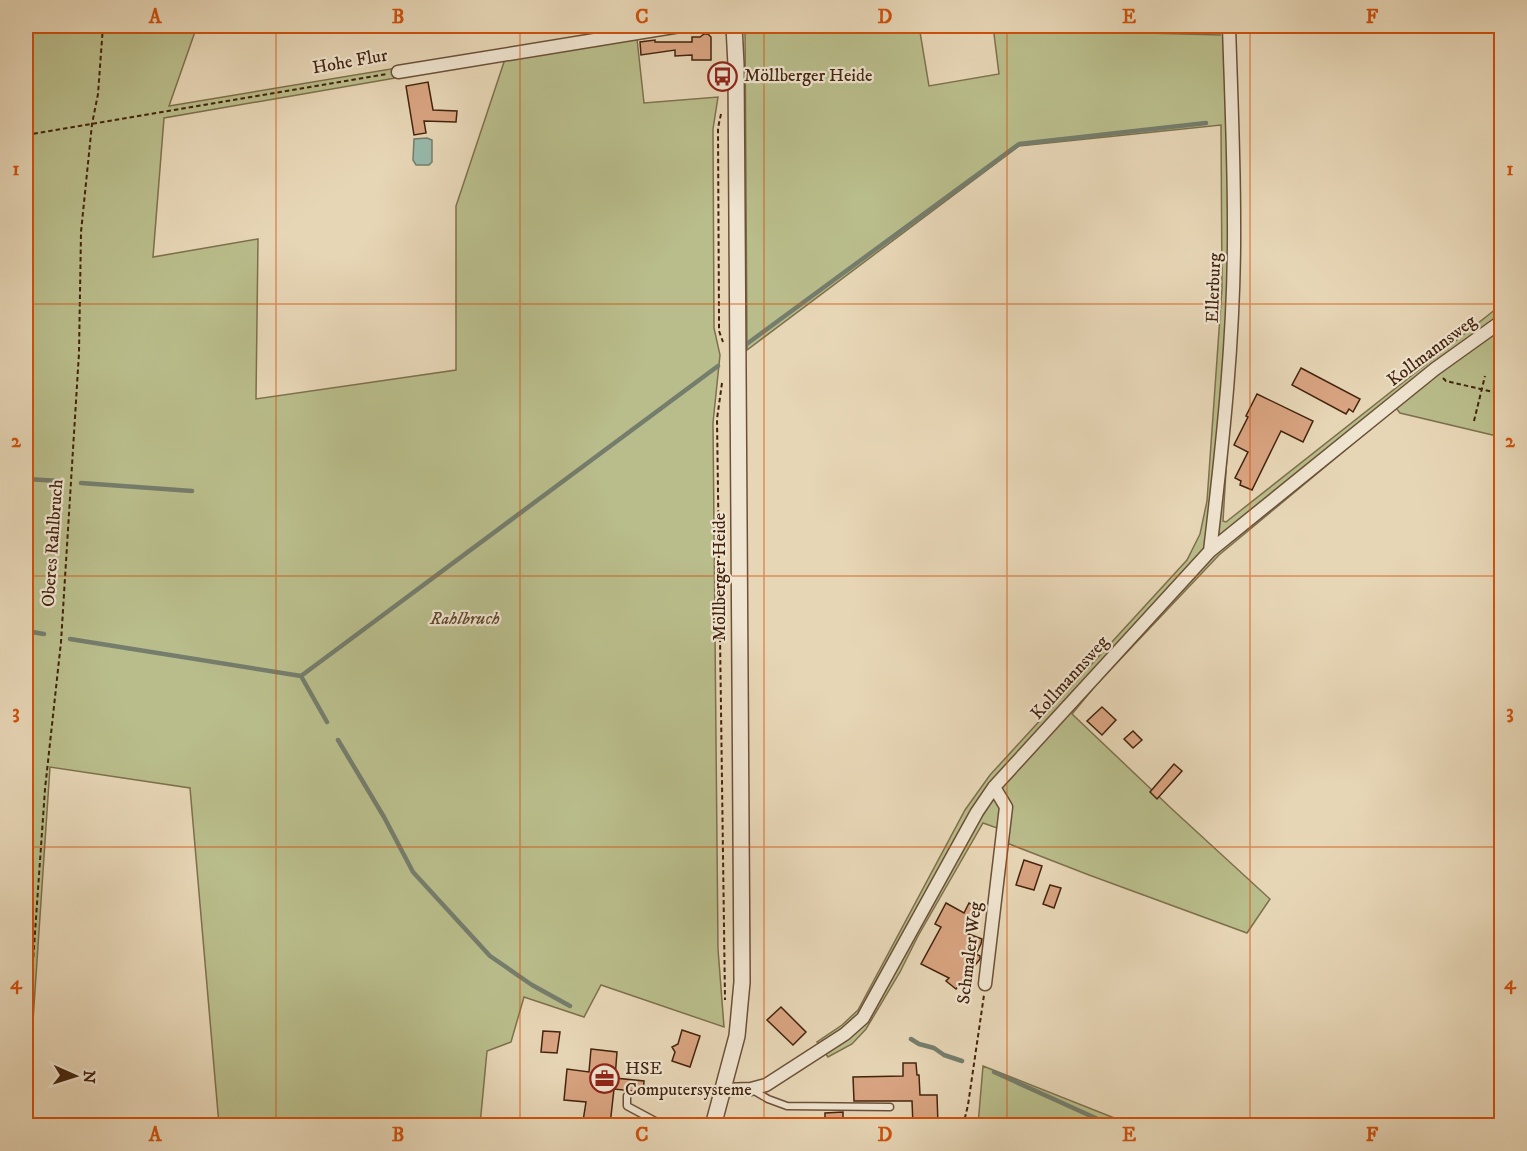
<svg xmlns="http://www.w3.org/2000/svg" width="1527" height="1151" font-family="'IM FELL DW Pica',serif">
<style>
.green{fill:#b9bd8b;stroke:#7e704c;stroke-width:1.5;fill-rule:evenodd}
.water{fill:#97b9ab;stroke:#757d6c;stroke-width:1.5}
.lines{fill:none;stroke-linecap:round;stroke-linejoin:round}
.stream{stroke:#757d6c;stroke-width:4.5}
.building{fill:#d9a481;stroke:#43230d;stroke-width:1.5}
.service-casing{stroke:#6c5037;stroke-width:9}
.minor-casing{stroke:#6c5037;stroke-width:15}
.tertiary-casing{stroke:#6c5037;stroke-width:18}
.path{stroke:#43230d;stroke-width:2;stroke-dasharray:4.5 3;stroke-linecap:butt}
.service{stroke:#efe4d0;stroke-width:6}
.minor{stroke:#efe4d0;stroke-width:12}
.tertiary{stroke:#efe4d0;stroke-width:15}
.grid{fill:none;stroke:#cf510c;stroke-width:1.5;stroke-opacity:0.55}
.labels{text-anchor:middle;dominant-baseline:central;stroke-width:4.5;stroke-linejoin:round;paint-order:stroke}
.street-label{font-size:18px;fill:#43230d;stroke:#efe4d0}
.poi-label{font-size:18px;fill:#43230d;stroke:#efe4d0;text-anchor:start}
.park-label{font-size:18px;font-style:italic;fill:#604a2c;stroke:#efe4d0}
.neatline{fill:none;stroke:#cf510c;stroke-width:2}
.grid-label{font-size:20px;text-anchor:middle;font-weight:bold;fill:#cf510c}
</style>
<rect width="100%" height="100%" fill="#e7d6b6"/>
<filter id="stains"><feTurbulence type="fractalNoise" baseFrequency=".00333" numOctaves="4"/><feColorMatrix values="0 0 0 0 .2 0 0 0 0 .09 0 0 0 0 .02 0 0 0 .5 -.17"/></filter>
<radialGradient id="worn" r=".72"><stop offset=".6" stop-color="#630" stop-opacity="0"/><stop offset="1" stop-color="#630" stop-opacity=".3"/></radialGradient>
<path class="green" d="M26 26H197L169 106 649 26H717L637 39 644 103 718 97 713 129 714 328 720 355 713 423 718 949 724 1027 601 985 584 1017 524 997 511 1042 487 1051 480 1125H219L190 788 50 767 26 1125ZM505 59 456 206V370L256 399 258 239 153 257 164 118Z
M745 26H919L929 86 999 74 993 26H1137L1146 33 1220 35 1221 26H1233L1237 289 1223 521 1226 522 1501 305V437L1400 413 1396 408 1219 555 1096 685 1072 714 1173 810 1270 899 1247 933 1089 875 999 840 1000 829 983 823 918 936 900 972 866 1029 852 1044 828 1057 817 1042 842 1025 858 1010 965 810 990 775 1187 560 1200 534 1207 501 1222 288 1221 125 1019 146 747 350Z
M983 1066 1132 1125H978Z"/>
<path class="water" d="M427 138 432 140V162L429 165H416L413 160 414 139Z"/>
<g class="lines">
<path class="stream" d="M744 346 1019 144 1206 123
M26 479 60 481
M81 483 192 491
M26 631 44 634
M70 639 301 676 718 366
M301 676 327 722
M338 740 384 817 413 872 490 956 532 985 570 1006
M911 1039 919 1044 934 1048 944 1055 962 1061
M994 1072 1113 1126"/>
</g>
<path class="building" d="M704 34H708L711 37V60H692V55L675 56V50L641 55 640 42 655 40V42H692V37H700Z
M428 82 433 110 457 111 456 122 424 121 426 133 414 135 406 86Z
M1301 368 1360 399 1353 412 1349 409 1346 414 1292 385Z
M1257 394 1313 421 1303 442 1281 431 1252 490 1240 485 1241 481 1235 478 1248 452 1234 445 1248 417 1246 416Z
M1102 707 1116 720 1102 735 1087 721Z
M1133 731 1142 740 1133 748 1124 739Z
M1174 764 1182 771 1157 799 1150 792Z
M1024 860 1042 866 1034 890 1016 885Z
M1050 885 1061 888 1054 908 1043 904Z
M946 903 964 913 969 903 979 909 966 933 982 939 981 944 976 954 980 956V959L956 989 946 981 949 978 921 964 941 927 935 924Z
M781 1007 806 1032 793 1045 767 1020Z
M682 1030 700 1036 690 1067 672 1061 675 1052 672 1047 678 1044Z
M543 1031 560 1032 557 1053 541 1052Z
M591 1049 617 1052 615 1078 644 1081 643 1092 614 1089 610 1125 583 1121 586 1102 564 1100 567 1069 589 1072Z
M903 1063H916L917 1075H919L920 1095H937L938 1125H913L912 1101H854L853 1077 903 1076Z
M843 1112V1125H825V1113Z"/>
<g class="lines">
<defs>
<path id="service" d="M751 1089 768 1099 787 1106 890 1107
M627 1096V1106L655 1121 670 1126"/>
<path id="minor" d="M398 72 680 26
M1210 551C1223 442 1235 331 1234 221 1234 156 1231 91 1229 26
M985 984 1006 807 994 787
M722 1090 751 1089 766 1085 845 1034 863 1018 977 812 994 787 1210 551 1435 369 1502 321"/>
<path id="tertiary" d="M713 1126 737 1036 742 982 736 65 734 26"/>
</defs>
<use href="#service" class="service-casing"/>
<use href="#minor" class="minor-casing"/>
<use href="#tertiary" class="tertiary-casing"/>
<path class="path" d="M721 114 718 128 719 323V331L723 342
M26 135 387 74
M1443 378 1446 381 1502 394
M722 383 717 419 725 1000
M1474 421 1485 376
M1495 424 1502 397
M26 1062 45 789 61 642 79 353 81 232 92 124 98 94 103 26
M963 1126 968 1105 984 995"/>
<use href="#service" class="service"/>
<use href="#minor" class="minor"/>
<use href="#tertiary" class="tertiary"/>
</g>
<path class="grid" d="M276 26V1126M520 26V1126M764 26V1126M1007 26V1126M1250 26V1126M26 304H1502M26 576H1502M26 847H1502"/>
<defs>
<symbol id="bus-ring" viewBox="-11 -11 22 22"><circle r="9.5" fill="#efe4d0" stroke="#8f2418" stroke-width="1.5"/><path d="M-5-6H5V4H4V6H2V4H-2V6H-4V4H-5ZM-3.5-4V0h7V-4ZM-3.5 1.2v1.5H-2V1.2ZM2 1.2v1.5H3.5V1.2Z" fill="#8f2418"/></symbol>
<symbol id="office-ring" viewBox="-11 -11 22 22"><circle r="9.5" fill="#efe4d0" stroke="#8f2418" stroke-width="1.5"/><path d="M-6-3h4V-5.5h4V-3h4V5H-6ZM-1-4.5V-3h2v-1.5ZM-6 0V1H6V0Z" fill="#8f2418"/></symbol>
</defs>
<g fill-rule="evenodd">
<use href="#bus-ring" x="706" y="60" width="33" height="33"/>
<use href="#office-ring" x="588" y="1062" width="33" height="33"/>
</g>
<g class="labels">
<g class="street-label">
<text transform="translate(350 62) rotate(-10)">Hohe Flur</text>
<text transform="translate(1214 288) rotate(-88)">Ellerburg</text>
<text transform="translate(1432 351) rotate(-37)">Kollmannsweg</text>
<text transform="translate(53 543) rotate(-86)">Oberes Rahlbruch</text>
<text transform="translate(720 577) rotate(-90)">Möllberger Heide</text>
<text transform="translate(1070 678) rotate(-48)">Kollmannsweg</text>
<text transform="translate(970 953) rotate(-83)">Schmaler Weg</text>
</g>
<g class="poi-label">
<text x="744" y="76">Möllberger Heide</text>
<text x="625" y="1069">HSE<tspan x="625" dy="21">Computersysteme</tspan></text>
</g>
<g class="park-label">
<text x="465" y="619">Rahlbruch</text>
</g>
</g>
<rect width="1527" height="1151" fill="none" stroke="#e7d6b6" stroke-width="66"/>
<g transform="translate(75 1076) rotate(93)" stroke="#efe4d0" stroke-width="4.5" paint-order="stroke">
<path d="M0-4.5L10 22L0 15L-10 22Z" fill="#43230d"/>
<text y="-9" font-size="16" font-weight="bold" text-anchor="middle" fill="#43230d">N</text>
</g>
<rect x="33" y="33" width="1461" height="1085" class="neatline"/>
<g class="grid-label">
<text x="155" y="23">A</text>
<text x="398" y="23">B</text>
<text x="642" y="23">C</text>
<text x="885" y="23">D</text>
<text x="1129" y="23">E</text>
<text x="1372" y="23">F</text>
<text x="16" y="175">1</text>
<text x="1510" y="175">1</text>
<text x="16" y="447">2</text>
<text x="1510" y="447">2</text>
<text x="16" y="718">3</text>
<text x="1510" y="718">3</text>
<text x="16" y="989">4</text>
<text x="1510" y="989">4</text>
<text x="155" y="1141">A</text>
<text x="398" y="1141">B</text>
<text x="642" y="1141">C</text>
<text x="885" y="1141">D</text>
<text x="1129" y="1141">E</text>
<text x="1372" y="1141">F</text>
</g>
<rect width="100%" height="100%" filter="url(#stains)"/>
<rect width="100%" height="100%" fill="url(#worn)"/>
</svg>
